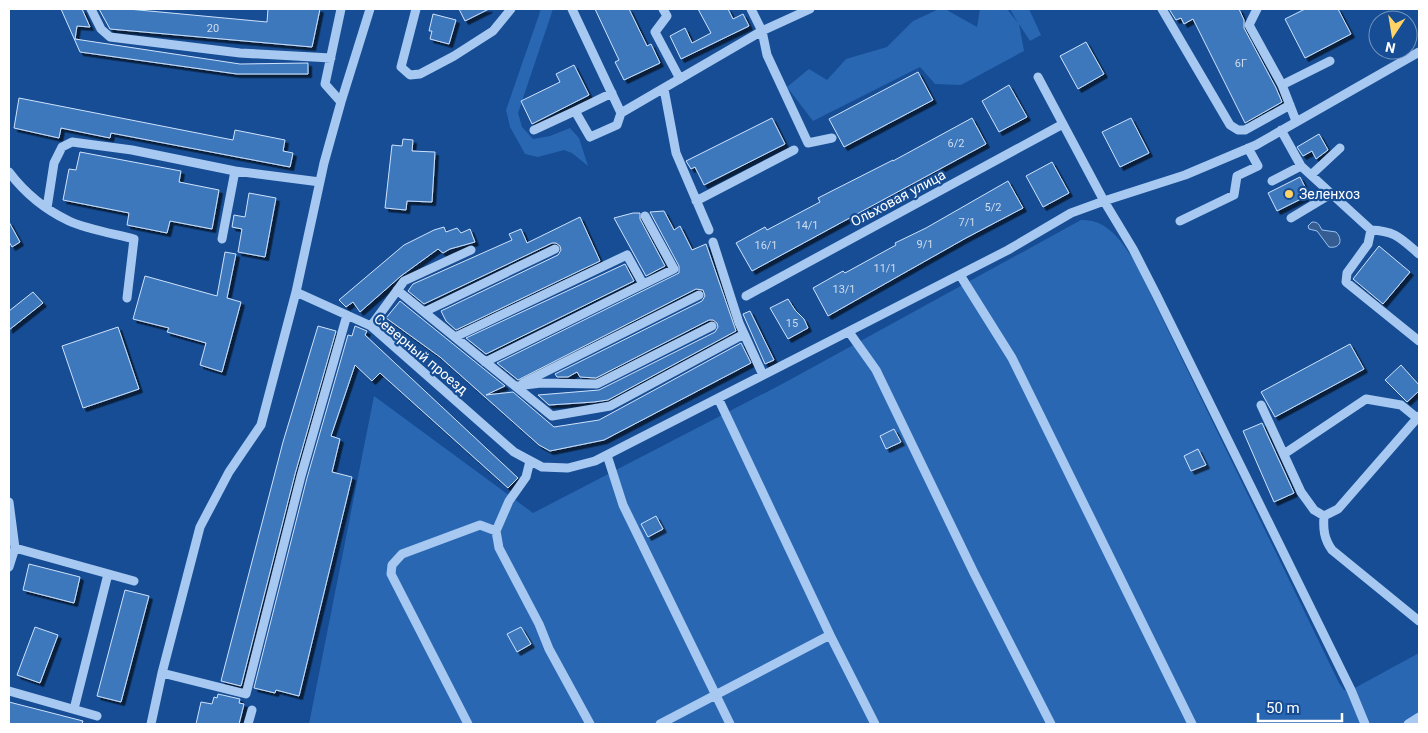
<svg xmlns="http://www.w3.org/2000/svg" width="1428" height="733" font-family="Roboto,sans-serif">
<style>
.green{fill:#2967b3}
.water{fill:#365d91;stroke:#99c3f4}
.building{fill:#3e77bc;stroke:#cee2fc;filter:url(#shadow)}
.lines{fill:none;stroke-linecap:round;stroke-linejoin:round}
.minor{stroke:#a6c8f1;stroke-width:9}
.poi-dot{fill:#ffd366;stroke:#164d94;stroke-width:2}
.labels{text-anchor:middle;dominant-baseline:central;stroke-width:4.5;stroke-linejoin:round;paint-order:stroke}
.number-label{font-size:11px;fill:#cfddee}
.poi-label{font-size:14px;fill:#fff;stroke:#164d94;text-anchor:start}
.street-label{font-size:14px;fill:#fff;stroke:#164d94}
</style>
<defs>
<filter id="shadow"><feDropShadow dx="3.5" dy="3.5" stdDeviation="0" flood-color="#0009"/></filter>
</defs>
<rect width="100%" height="100%" fill="#164d94"/>
<path class="green" d="M541 9H553L518 113 522 127 533 139 550 136 570 128 579 138 588 166 572 153 564 150 538 157 525 154 510 127 506 110Z
M939 9H945L977 27 980 9H1007L1018 23 1010 9H1029L1041 35 1030 41 1019 24 1024 51 961 85 935 84 920 67 813 121 787 87 809 69 827 80 846 59 887 47 913 21Z
M1081 220C1108 219 1122 242 1135 262L1339 683 1344 690H1351L1419 653V724H309L374 396 533 513 784 383Z"/>
<path class="water" d="M1312 222C1319 222 1319 225 1322 230L1336 232C1343 239 1341 249 1329 247L1317 231 1309 229 1308 226Z"/>
<path class="building" d="M61 9H82L90 27 77 26 75 39 240 64 308 63V74H237L80 52Z
M99 9H128L267 22 268 9H320L312 47 110 29Z
M459 9H489L465 21Z
M595 9H629L647 46 651 44 660 63 624 80 615 62 619 60Z
M698 9H728L733 19 743 14 749 26 681 59 670 36 685 28 692 43 711 33Z
M1169 9H1239L1244 20V28L1276 88 1282 102 1245 123 1193 19 1184 24 1181 18 1176 20Z
M1305 9H1338L1351 34 1305 58 1285 19Z
M433 14 456 20 449 44 430 39 432 31H429Z
M1086 42 1104 74 1078 89 1060 56Z
M574 65 589 95 532 124 521 101 560 82 556 74Z
M918 72 933 100 844 147 829 119Z
M1009 85 1027 117 999 132 982 101Z
M19 98 233 140 235 130 285 140 283 151 293 153 290 167 111 133 110 138 61 128 59 138 14 128Z
M772 118 785 144 704 185 695 167 691 169 686 161Z
M972 118 986 144 752 271 736 243 765 227 767 230 820 202 818 198 893 160V161Z
M1131 118 1149 153 1120 167 1102 132Z
M1319 134 1328 150 1316 159 1312 151 1303 156 1297 147Z
M403 139 413 140 412 151 435 152 432 202 407 201 406 210 385 208 392 145 402 146Z
M80 152 181 171 179 182 219 190 212 229 170 221 167 233 127 225 129 213 63 200 69 169 76 170Z
M1052 162 1069 193 1043 207 1026 176Z
M1300 177 1309 195 1277 211 1268 193Z
M1008 181 1023 208 966 238 828 316 813 288 843 271 845 273 896 245 895 243 926 228Z
M249 193 276 198 265 257 238 252 242 229 232 227 234 215 245 217Z
M664 211 674 230 680 226 692 250 706 244 736 331 608 400 594 402 549 405 538 395 599 390 715 332 718 327 717 323 713 320H709L596 378 580 377 577 372 568 377H557L555 374 702 301 705 296 703 290 696 289 518 380 497 363 679 273V266L650 212Z
M633 213H640V219L665 266 646 276 614 218Z
M580 217 600 261 456 330 446 321 441 311 558 255 561 250 560 246 556 243H552L424 304 408 291 413 284 512 240 509 234 521 229 527 243Z
M9 222 20 242 12 247 9 242Z
M444 227 446 232 457 228 461 233 470 229 475 242 450 249 443 253 438 249 401 276 360 312 353 302 346 307 339 300 404 245 434 230Z
M1379 246 1410 272 1383 304 1353 279Z
M225 252 236 254 227 298 241 302 222 372 200 365 206 343 167 332 169 328 133 319 145 276 217 296Z
M625 264 634 281 486 354 466 338Z
M33 292 43 303 9 330V311Z
M788 299 795 310 804 319 808 328 788 339 770 308Z
M400 301 505 386 486 395 513 392 554 427 599 420 741 343 751 363 604 440 550 451 539 445 440 357 386 318Z
M750 311 774 360 765 364 743 314Z
M318 326 336 331 295 474 241 686 221 681 283 442Z
M355 326 367 331 365 335 518 478 508 488 380 373 372 381 355 365 331 436 340 439 332 472 352 477 299 696 276 690 275 693 254 688 307 478 348 335 352 336Z
M118 327 139 389 83 408 62 346Z
M1350 344 1364 369 1275 417 1261 392Z
M1401 365 1419 385V391L1407 402 1385 380Z
M1262 423 1294 493 1274 502 1243 431Z
M894 429 901 442 886 449 880 436Z
M1198 449 1206 465 1191 471 1184 456Z
M656 516 663 529 648 537 641 524Z
M29 564 80 577 74 603 23 590Z
M125 590 149 596 121 702 97 696Z
M35 627 58 635 40 683 17 675Z
M521 627 531 644 517 652 507 634Z
M218 694 240 699 239 703 244 704 239 724H196L201 702 212 704 214 697 217 698Z
M9 702 83 721 82 724H9Z"/>
<g class="lines">
<path class="minor" d="M91 9 101 29 110 37 240 53 331 58
M370 9 341 102 324 163 296 292 371 326 514 452 542 467 568 468 595 461 1008 250 1071 213 1104 201 1185 175 1256 145 1419 52
M416 9 401 67 410 75 420 74 454 56 493 31 511 9
M572 9 621 113 762 31 810 9
M663 9 667 16 655 32 680 79
M751 9 762 31 767 55 808 143 832 138
M1162 9 1230 125 1238 130H1245L1290 105
M1257 9 1249 25 1282 85 1296 121
M1038 77 1104 201 1133 249 1156 294 1351 690 1365 724
M1282 85 1330 61
M664 89 676 153 709 230
M341 102 325 84 341 9
M575 111 612 93
M534 130 575 111 590 137 617 125 621 113
M1281 130 1301 166 1371 230 1368 244 1347 273 1346 282 1419 341
M235 171 320 182
M9 172C24 192 46 210 69 221 86 229 115 234 134 239L127 298
M1311 175 1340 148
M1272 181 1301 166
M696 201 794 150
M47 208 54 163 62 147 72 142 132 150 235 171 222 239
M1291 218 1331 194
M1180 221 1234 195 1237 176 1258 166 1248 148
M1371 230C1396 231 1401 239 1419 254
M713 242 739 323 763 375
M960 275 1012 358 1192 724
M397 290 552 416 610 406 744 334
M746 296 1063 124
M424 312 555 249
M371 326 404 281 471 250
M849 332 876 370 974 573 1051 724
M455 337 627 255 643 284
M485 362 674 269 645 216
M523 383 699 295
M516 386 541 383 597 384 712 326
M718 398 830 635 875 724
M1261 405 1301 492 1314 510 1324 516 1338 509 1419 416
M1284 454 1366 399 1401 405 1417 418
M607 455 623 505 730 724
M530 461 526 477 509 501 496 531 499 548 539 624 549 649 590 724
M9 502 15 548 9 567
M1324 516C1323 529 1324 539 1332 550L1419 621
M15 548 134 581
M162 673 246 694 301 476 347 315
M9 691 97 716
M74 709 108 574
M151 724 162 673 200 527 229 472 261 425 296 292
M248 724 252 710
M468 724 391 574 392 565 402 554 480 525 496 531
M660 724 830 635
M1408 724 1419 717"/>
</g>
<circle class="poi-dot" cx="1289" cy="194" r="5"/>
<g class="labels">
<g class="number-label">
<text x="213" y="28">20</text>
<text x="1241" y="63">6Г</text>
<text x="956" y="143">6/2</text>
<text x="993" y="207">5/2</text>
<text x="967" y="222">7/1</text>
<text x="807" y="225">14/1</text>
<text x="925" y="244">9/1</text>
<text x="766" y="245">16/1</text>
<text x="885" y="268">11/1</text>
<text x="844" y="289">13/1</text>
<text x="792" y="323">15</text>
</g>
<g class="poi-label">
<text x="1299" y="194">Зеленхоз</text>
</g>
<g class="street-label">
<text transform="translate(898 198) rotate(-28)">Ольховая улица</text>
<text transform="translate(421 354) rotate(40)">Северный проезд</text>
</g>
</g>
<rect width="1428" height="733" fill="none" stroke="#ffffff" stroke-width="20"/>
<g transform="translate(1393 35) rotate(192)"><circle r="24" fill="#164d94" stroke="#7394bf"/>
<path d="M0-4L9 19L0 12L-9 19Z" fill="#ffd366"/>
<text y="-8" font-size="14" font-weight="bold" text-anchor="middle" fill="#ffffff">N</text>
</g>
<path d="M1258 713v8h84v-8" fill="none" stroke="#ffffff" stroke-width="2.5"/>
<text x="1266" y="713" font-size="15" fill="#ffffff" stroke="#164d94" stroke-width="4" paint-order="stroke">50 m</text>
</svg>
